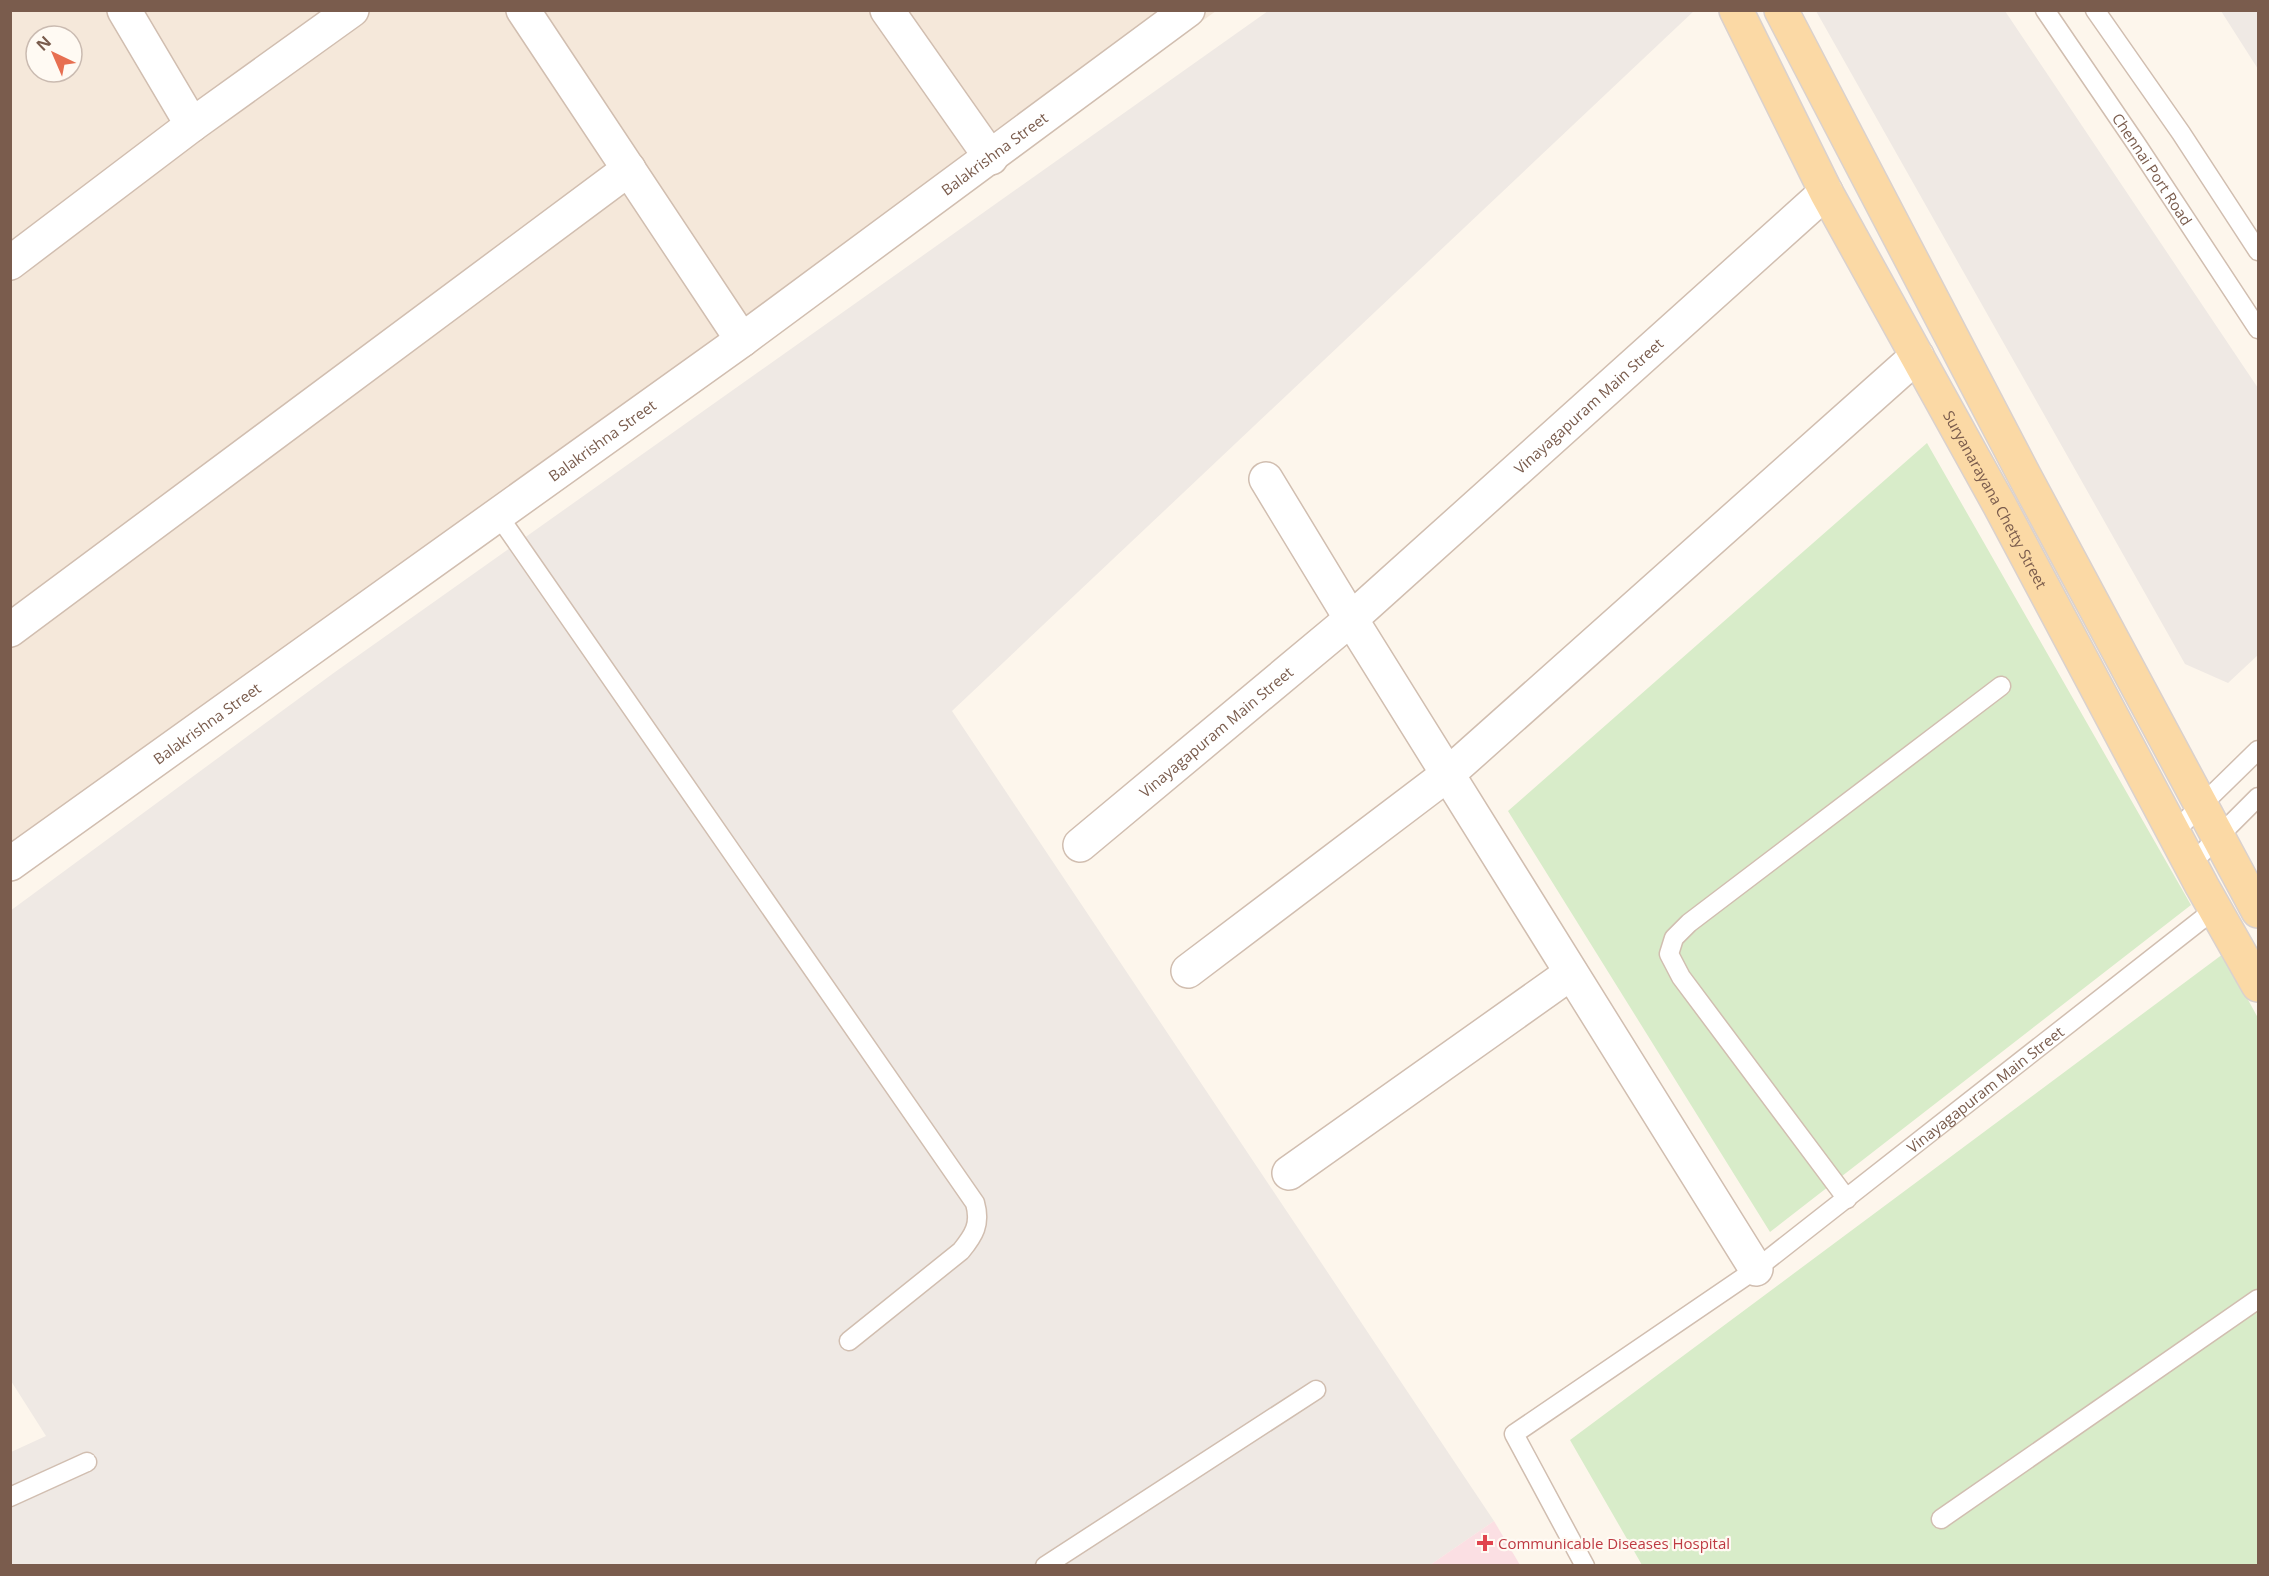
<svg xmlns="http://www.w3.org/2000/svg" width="2269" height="1576" font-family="'Open Sans',sans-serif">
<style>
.residential{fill:#f5e8da;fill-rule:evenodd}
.industrial{fill:#efe9e4}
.medical{fill:#fbdfe3}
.green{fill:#d8ecc9}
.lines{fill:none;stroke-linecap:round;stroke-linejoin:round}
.service-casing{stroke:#d1beb0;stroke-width:21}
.minor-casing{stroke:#d1beb0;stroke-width:36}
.tertiary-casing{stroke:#d1beb0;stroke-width:36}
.primary-casing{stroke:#dad1cd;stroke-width:36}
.service{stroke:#fff;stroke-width:18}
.minor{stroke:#fff;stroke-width:33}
.tertiary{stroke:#fff;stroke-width:33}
.primary{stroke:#fbd9a5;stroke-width:33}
.health-dot{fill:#e0444e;stroke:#fffaf3;stroke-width:2}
.labels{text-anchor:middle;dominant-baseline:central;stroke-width:4.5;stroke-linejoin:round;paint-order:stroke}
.street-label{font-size:15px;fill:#7a5c4d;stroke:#fffaf3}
.health-label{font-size:15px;fill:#be3a42;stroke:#fffaf3;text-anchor:start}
</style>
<rect width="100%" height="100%" fill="#fdf6ec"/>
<path class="residential" d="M11 11H1216L11 883ZM36 36H72V72H36Z"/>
<path class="industrial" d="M1695 10 952 711 1494 1521 1430 1565H11V1452L46 1436 11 1381 10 911 335 672 1268 11Z
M1816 11H2005L2258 388V655L2228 683 2185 664Z
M2221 11H2258V69Z"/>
<path class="medical" d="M1494 1521 1520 1565H1430Z"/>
<path class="green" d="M1927 443 2191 905 1770 1232 1508 811Z
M2223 954 2258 1018V1565H1642L1570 1440Z"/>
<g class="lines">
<defs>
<g id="service">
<path id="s1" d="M2045 10 2137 145 2258 329"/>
<path d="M2095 10 2181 133 2258 251"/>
<path d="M498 515 975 1203C981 1224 974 1235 961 1251L849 1341"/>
<path d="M2173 833 2258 750"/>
<path d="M2190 865 2258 797"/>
<path d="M1847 1199 1681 977 1669 954 1674 938 1689 923 2001 686"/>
<path d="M10 1497 87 1462"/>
<path d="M1941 1519 2258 1299"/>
<path d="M1045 1566 1316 1390"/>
<path id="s2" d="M1585 1566 1514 1434 1756 1269 2215 909"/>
</g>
<g id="minor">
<path d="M124 10 192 125"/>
<path d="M523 10 742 340"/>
<path d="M887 10 991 158"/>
<path d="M10 263 192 125 352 10"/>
<path d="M1266 479 1351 619 1756 1269"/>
<path d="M10 630 629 169"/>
<path id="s3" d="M1080 845 1351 619 1826 192"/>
<path d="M1188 971 1448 774 1917 356"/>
<path d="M1289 1173 1571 973"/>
</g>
<g id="tertiary">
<path id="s4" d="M10 864 742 340 1188 10"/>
</g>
<g id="primary">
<path id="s5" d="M1736 10 1826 192 2000 506 2202 886 2258 985"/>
<path d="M1781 10 2024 475 2258 911"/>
</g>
</defs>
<use href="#service" class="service-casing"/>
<use href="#minor" class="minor-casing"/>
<use href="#tertiary" class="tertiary-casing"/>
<use href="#primary" class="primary-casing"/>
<use href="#service" class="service"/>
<use href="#minor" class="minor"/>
<use href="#tertiary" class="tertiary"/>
<use href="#primary" class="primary"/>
</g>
<path class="health-dot" d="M1482 1534h6v6h6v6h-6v6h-6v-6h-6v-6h6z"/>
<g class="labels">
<g class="street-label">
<text stroke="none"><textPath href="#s4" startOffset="1214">Balakrishna Street</textPath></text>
<text stroke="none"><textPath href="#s1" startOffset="192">Chennai Port Road</textPath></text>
<text stroke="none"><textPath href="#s3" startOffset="672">Vinayagapuram Main Street</textPath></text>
<text stroke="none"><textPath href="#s4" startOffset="728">Balakrishna Street</textPath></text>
<text stroke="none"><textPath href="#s5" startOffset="554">Suryanarayana Chetty Street</textPath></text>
<text stroke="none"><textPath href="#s4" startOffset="242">Balakrishna Street</textPath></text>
<text stroke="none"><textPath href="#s3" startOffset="177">Vinayagapuram Main Street</textPath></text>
<text stroke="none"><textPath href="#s2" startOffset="734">Vinayagapuram Main Street</textPath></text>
</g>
<g class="health-label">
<text x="1498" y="1543">Communicable Diseases Hospital</text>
</g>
</g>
<rect width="2269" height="1576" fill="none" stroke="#7a5c4d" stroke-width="24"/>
<g transform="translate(54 54) rotate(316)"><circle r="28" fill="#fffaf3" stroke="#cabbb1" stroke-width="1.5"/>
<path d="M0-4.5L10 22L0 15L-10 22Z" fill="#e76f51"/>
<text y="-9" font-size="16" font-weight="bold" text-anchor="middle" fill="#7a5c4d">N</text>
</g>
</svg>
